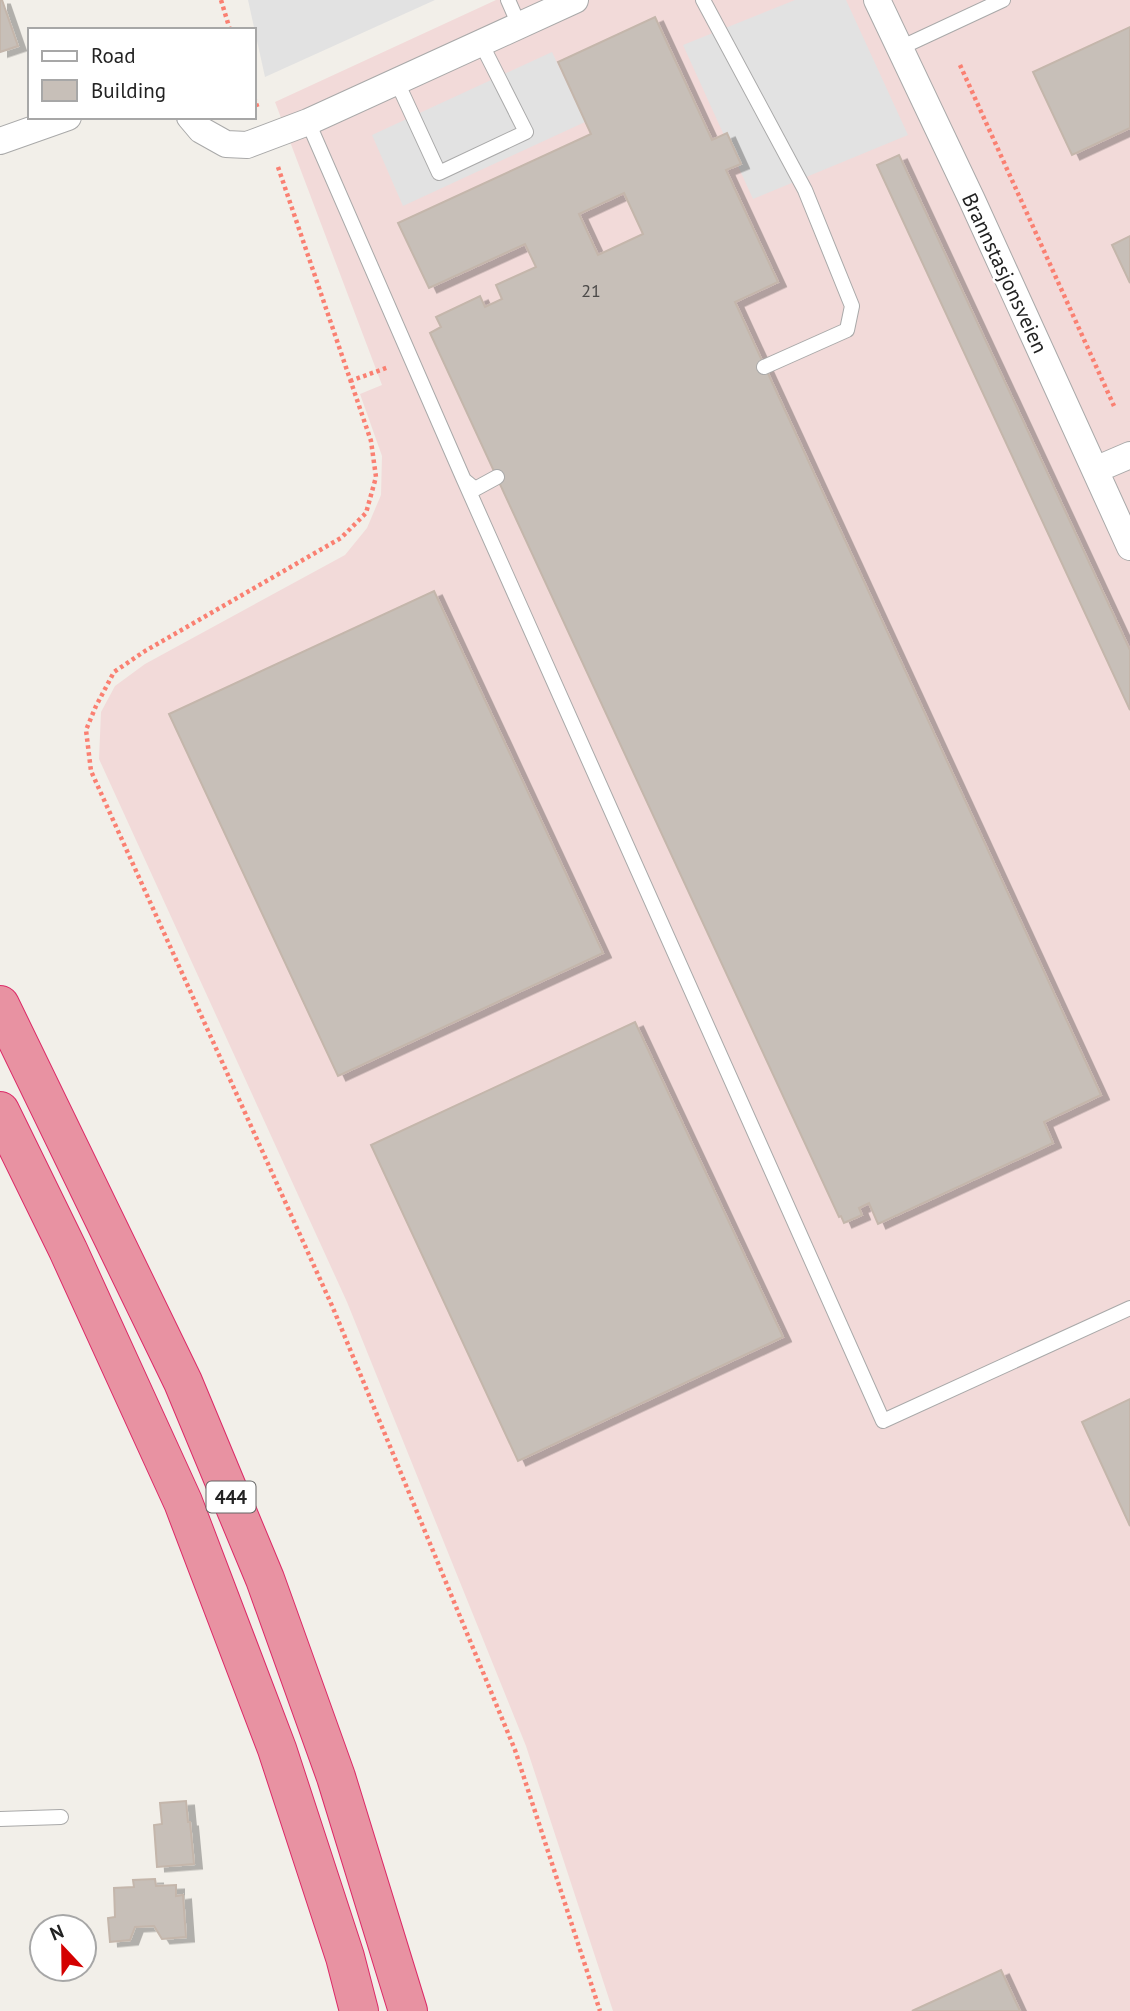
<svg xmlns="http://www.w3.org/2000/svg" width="1130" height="2011" font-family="'PT Sans',sans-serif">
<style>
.commercial{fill:#f2dad9}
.parking{fill:#e2e2e2}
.building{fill:#c7bfb8;stroke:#c4b6ab;stroke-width:2;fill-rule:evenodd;filter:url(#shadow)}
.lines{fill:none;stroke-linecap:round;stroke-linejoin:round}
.lane-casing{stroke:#a9a9a9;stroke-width:16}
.street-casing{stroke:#a9a9a9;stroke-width:28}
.highway-casing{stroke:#dc2a67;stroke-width:40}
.path{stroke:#fa8072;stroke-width:4.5;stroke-dasharray:3.5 3.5;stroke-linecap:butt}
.lane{stroke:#fff;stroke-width:14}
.street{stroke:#fff;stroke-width:26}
.highway{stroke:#e892a2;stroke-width:38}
.labels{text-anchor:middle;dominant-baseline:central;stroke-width:5;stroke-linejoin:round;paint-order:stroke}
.number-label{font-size:18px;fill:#4b4948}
.shield{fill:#fff;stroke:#646464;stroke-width:2}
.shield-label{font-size:19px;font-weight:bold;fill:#222}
.street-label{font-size:21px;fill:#222;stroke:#fff}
</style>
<defs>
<filter id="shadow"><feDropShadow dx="8" dy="4.5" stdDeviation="0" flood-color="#0004"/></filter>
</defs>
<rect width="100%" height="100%" fill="#f2efe9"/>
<path class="commercial" d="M496 0H1130V2011H613L526 1746 347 1302 99 759 101 712 115 686 145 664 345 555 367 528 381 495 382 456 360 394 382 385 275 102Z"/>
<path class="parking" d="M248 0H435L265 77Z
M795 0H846L908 135 753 199 683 45Z
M552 52 585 122 403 206 372 135Z"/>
<path class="building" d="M0 0H2L18 46 0 52Z
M655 17 712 140 727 133 741 164 726 170 778 282 735 302 1101 1095 1044 1122 1053 1143 878 1224 869 1203 859 1208 862 1215 844 1223 841 1216 839 1217 430 333 441 327 436 317 480 296 485 307 502 299 496 285 536 267 525 244 429 288 398 223 591 134 558 62ZM624 193 643 234 598 255 579 214Z
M1130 27V128L1072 155 1033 72Z
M899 155 1130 650V710L877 165Z
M1130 236V283L1112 245Z
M434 591 603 953 338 1076 169 714Z
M635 1022 783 1337 518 1461 371 1145Z
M1130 1399V1526L1082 1422Z
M186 1801 188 1822H190L194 1864 157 1867 154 1825 162 1824 160 1803Z
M155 1879 156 1886 176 1885V1896L183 1895 186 1937 162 1939 154 1926 135 1927 130 1940 110 1942 108 1918 115 1917 114 1888 134 1887 133 1880Z
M1001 1970 1020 2011H912Z"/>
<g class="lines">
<defs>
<path id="lane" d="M508 0 519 25
M703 0 805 190 852 306 847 330 764 367
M900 48 1003 0
M397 82 439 173 526 132 481 43
M308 122 464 480 475 489 497 477
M464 480 883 1421 1130 1308
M0 1819 61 1817"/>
<path id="street" d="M877 0 972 200 1130 547
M190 117 201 130 226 144 247 145 308 122 575 0
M0 141 68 117
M1095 470 1130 455"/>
<path id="highway" d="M0 1005 183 1382 265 1579 336 1777 408 2011
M0 1111 68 1250 183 1502 277 1749 345 1957 359 2011"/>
</defs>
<use href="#lane" class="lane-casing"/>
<use href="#street" class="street-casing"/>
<use href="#highway" class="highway-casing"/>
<path class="path" d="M221 0 230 30
M960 65 1114 406
M254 97 258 109
M278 167 371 441 376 477 366 513 341 538 145 651 114 672 96 706 86 730 91 771 333 1308 515 1750 600 2011
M350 381 389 367"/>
<use href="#lane" class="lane"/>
<use href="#street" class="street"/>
<use href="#highway" class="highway"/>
</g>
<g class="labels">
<g class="number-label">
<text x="591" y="290">21</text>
</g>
<rect class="shield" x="206.5" y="1481.5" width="49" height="31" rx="5"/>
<g class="shield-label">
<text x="231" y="1497">444</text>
</g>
<g class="street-label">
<text transform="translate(1005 273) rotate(65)">Brannstasjonsveien</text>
</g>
</g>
<rect x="28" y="28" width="228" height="91" fill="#ffffff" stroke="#a7a7a7" stroke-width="2"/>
<rect x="42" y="51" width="35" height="10" fill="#ffffff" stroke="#a7a7a7" stroke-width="2"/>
<text x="91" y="63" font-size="21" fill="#222222">Road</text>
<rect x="42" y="80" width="35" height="21" fill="#c7bfb8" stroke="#a7a7a7" stroke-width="2"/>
<text x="91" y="98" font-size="21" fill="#222222">Building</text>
<g transform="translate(63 1948) rotate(338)"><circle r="33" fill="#ffffff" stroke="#a7a7a7" stroke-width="2"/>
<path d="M0-5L12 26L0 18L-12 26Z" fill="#d40000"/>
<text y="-10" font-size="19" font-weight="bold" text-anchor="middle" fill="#222222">N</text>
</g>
</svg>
